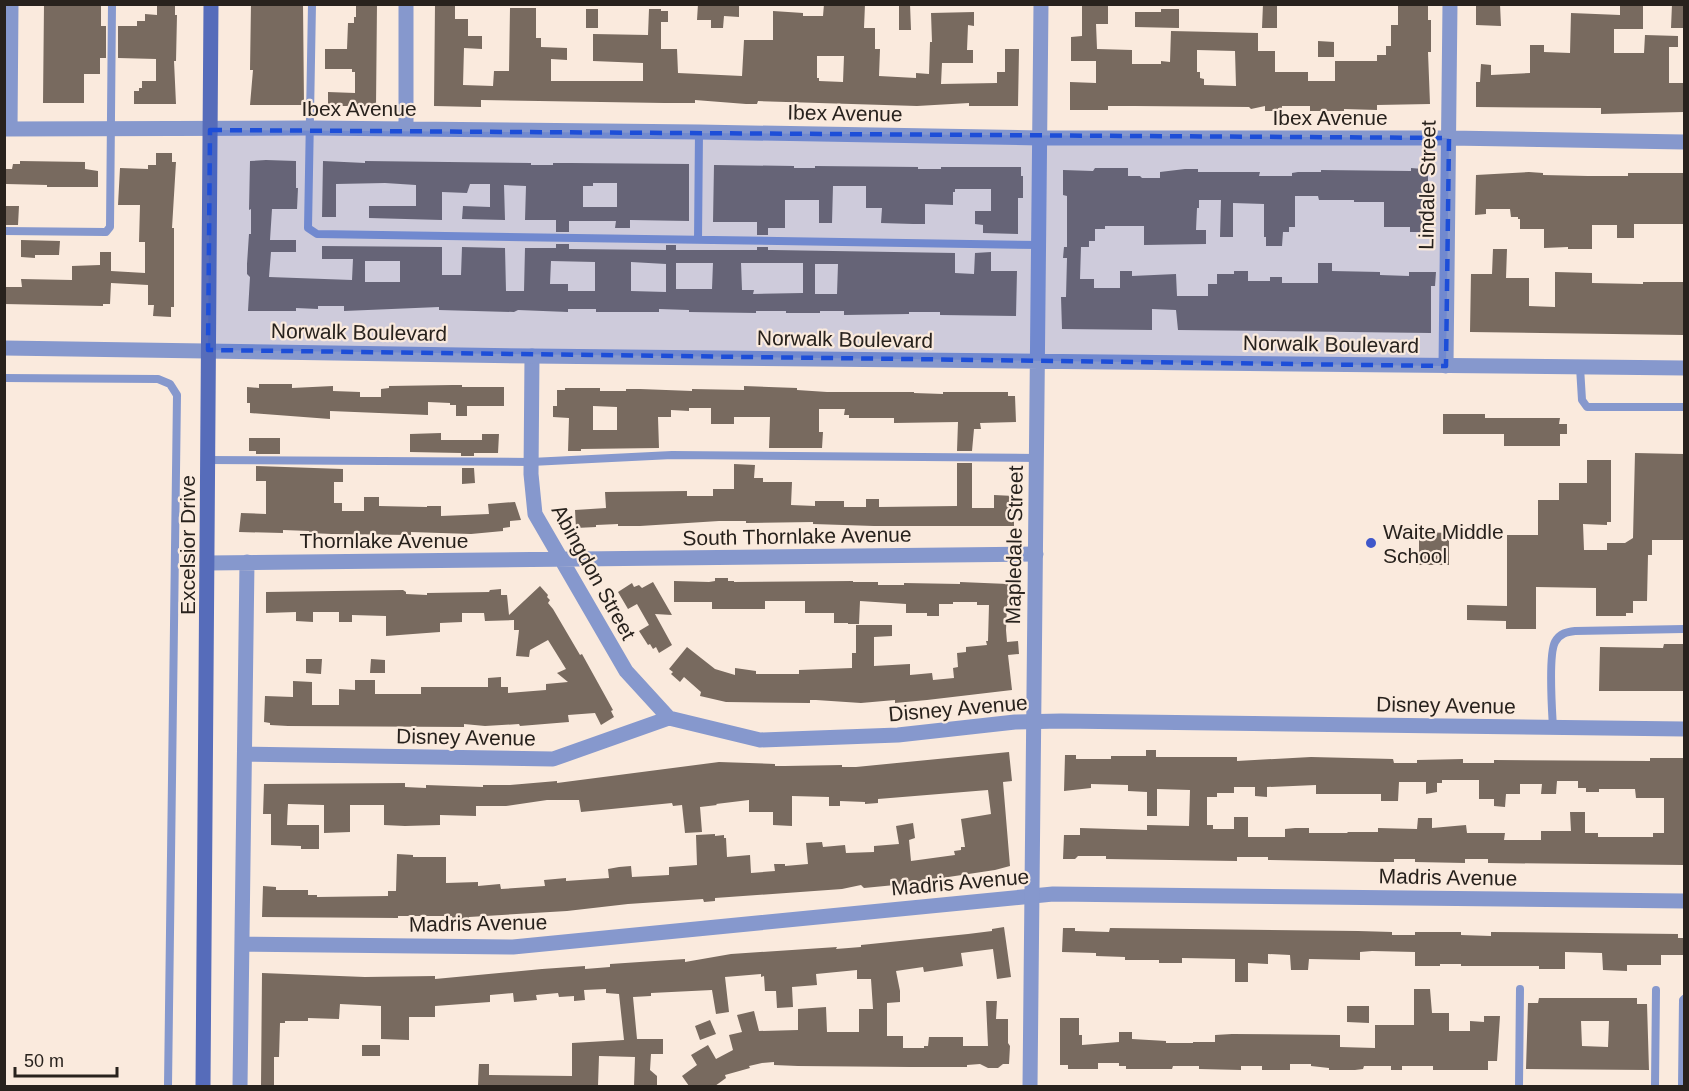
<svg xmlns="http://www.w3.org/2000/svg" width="1689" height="1091" font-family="Arial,sans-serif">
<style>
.building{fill:#786a5f;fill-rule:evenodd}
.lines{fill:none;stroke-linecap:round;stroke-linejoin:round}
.service{stroke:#8698cd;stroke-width:8}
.minor{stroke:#8698cd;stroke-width:15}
.tertiary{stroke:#8698cd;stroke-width:15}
.secondary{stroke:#566cba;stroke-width:15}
.marked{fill:#1d4ed8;fill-opacity:0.2;stroke:#1d4ed8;stroke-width:4.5;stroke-dasharray:12 8;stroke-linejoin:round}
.poi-dot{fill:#3f57ca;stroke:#faeadd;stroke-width:2}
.labels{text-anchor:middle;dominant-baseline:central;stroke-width:4.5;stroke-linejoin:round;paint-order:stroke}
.street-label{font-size:21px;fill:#28221d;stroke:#faeadd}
.poi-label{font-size:21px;fill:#28221d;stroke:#faeadd;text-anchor:start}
</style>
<rect width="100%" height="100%" fill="#faeadd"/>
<path class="building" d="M44 4H101V26H106V58H100V74H84V103H43Z
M157 4H175V15H177L176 61H174L176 104H134V91H139V88H142V81H156V59L118 58V26H137V21H145V14L157 15Z
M251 4H303L304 105H250L253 70H250Z
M356 4H377L376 106H328V92L355 93V72H352V69H325V49H347L348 23H354V17H356Z
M435 4H455V19H468V36H482V49L464 48 463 85 493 86 494 71H509L510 8H536V38H541V47L567 48V60L551 59V81H643V63L593 61V34L648 35 649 9H661V11H668V22H661V49H677L678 73 742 76 744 40H773V11L803 13V16H823L824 4H865L864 28H875V49H880L879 76 916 78V73L929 74 930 42H932L931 13 974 12V26L968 25 967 50H973V63H942L941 84 997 83V72H1005V49H1019L1018 106H969V103L917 106 758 101 757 104H746L695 100V103H664L481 100V107L434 106ZM817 56H844L843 82 819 81V78H817Z
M698 4H739V17L724 16 723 28H711V20H697Z
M899 4H910L911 30H899Z
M1082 4H1108V24H1096L1097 49 1132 50V64H1161V61L1170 62 1171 31 1258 33V51H1275V72H1308V81H1335V61H1377V55H1386V46H1391V25H1398V4H1428V20H1431V52H1428L1430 104 1377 105V110L1344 109V111H1310V106H1282V111H1265V106L1251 109 1249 107 1135 106H1108V110H1070V82L1096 83V61H1071V37L1082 36ZM1197 50 1235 51 1236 86 1204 85V79L1200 78V72H1197Z
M1263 4H1277V28H1262Z
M1476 4H1500L1501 26 1476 25Z
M1620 4H1643V29H1614V53H1644L1645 35 1678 36V47H1669V83H1683L1684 112 1601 114V108L1476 107V82H1480L1481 64 1491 65V75L1530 73V45H1544V52L1570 53 1571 13 1620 15Z
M1672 4H1684V28H1671Z
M586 9H598V28H586Z
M1161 9H1179V28L1135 27V12H1161Z
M1318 41 1334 42V57H1318Z
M156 153H172V162H176L172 228H174V307H171V317L153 316 154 305H148V285L111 283 110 304H103V306L4 304V287H22L21 279 72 280V266L100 265V252H111V271L145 273V242H139L140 205H118L120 168 148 169V165H156Z
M266 160 296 161V188H298L297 209H272L270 240H296V252H271L269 277 352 280 353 259H322V246L442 247V275H461L462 247 505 248 506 291H524L525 248H556V244H569V249L666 250V245H676V250H757V247H768V250H772L955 253V273L974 274 975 253 991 252V271H1017L1016 316 940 315V312H909V314L844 315V311H820V313H786V311H756V313L689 312V310L659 309V312H596V309H568V312L518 310 514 312 439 310V307L344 311V306H318V309L296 308V311H248L250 277 247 274V264L249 234H251V209L249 210 250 161ZM365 261H400V282H365ZM551 261 595 262V291H568V284H550ZM631 262 666 264V292L631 291ZM676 263H713L712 289H676ZM741 263H803V293L753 294 754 290H742ZM815 264H838L837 294H815Z
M20 161 85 162V169L98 171V187H47V185L6 184V169H12L13 164H20Z
M323 161 365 163V161L531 163V165H553V163H571L689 164V221L630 220V228H615L616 221H569V232H556V220H525L526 186 504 185 505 220 462 219 463 206 490 207V184H470L467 193 442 192V220L369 218V206H416V185L385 183 336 184V217H322ZM593 183H617V207H583V186H593Z
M714 165 794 166V168H815V166L918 167V169H941V167H1021V176H1023V198H1018V234L983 233V225L975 224V211H991V189H955V192H953V205L925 204V224H913L881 223 882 208H866V186H833L832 223H819V200H785V228H768V235H757V222H713Z
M1095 168H1128V176H1140L1142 178H1160V172L1185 169H1198V172H1260L1259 176H1292V173L1298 172H1321V170L1411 171V168L1423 169V171H1428V198H1425V232H1410V227H1384V202H1354V200H1319L1318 196H1295V227H1289V232H1283L1282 246H1266V237H1264V204L1233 203V237H1220L1221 200H1199V208H1197L1196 230H1206V244L1144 245V226H1105V229H1095V241H1089V247H1081L1080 279H1094V288H1120V271H1132V276L1176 274 1177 296H1208V284H1217V274H1234V271H1248V281H1270V277H1282V283H1318V263H1332V271L1380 272V275L1409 276V272H1436L1435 286H1431V333L1178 330 1176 310 1152 309V330L1062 329 1061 297H1066L1067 258H1063L1064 247H1067V196L1063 195V170L1093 171Z
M1529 172 1543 173V175L1588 176H1628V173H1684V224H1634V238H1617V225H1592V249H1568V247L1544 248V229H1520V219H1518V217H1511L1510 209H1486V214L1475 215 1476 175Z
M5 206H19L18 225H4Z
M21 240 60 241 59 255H35V258L21 257Z
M1493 249H1507L1506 278H1529V306L1555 307V272L1592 273V283L1643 284V282H1684V335L1470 332 1471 274H1492Z
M259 384H292V388L333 386V391L360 392V397H381V389L389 388V386L452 385H462V387H504V406H467V416H456V405H450V403L428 402V415L330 411V419L250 413V403H247V387L259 388Z
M744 386 797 388V390L827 392H914V393L943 394V392H1008V396H1015L1016 422 980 423 981 429H974L972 451H957L958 422 894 423V418H849V415H844L845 409H819V432H823L822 448H769L770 417H734V424H711V408H689V411L671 410V417H658L659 448 581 449V451H568L569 418 553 417V406H557V390H565V388H600V391H626V389H640L692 391V389L744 390ZM593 406 617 407V430H593Z
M1443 414H1485V418H1560L1559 424H1567V434H1560V446H1504V434H1443Z
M441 433V440H482V434H499L498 453H474V456H461V453L410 452V434Z
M249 438H280V454H256V451H249Z
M1635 453 1684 454V540H1652V555H1648L1647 601H1633V613H1626V616H1596V588L1536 587V629H1506V621L1467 620V605L1507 606V535H1538V500H1559V483H1587V460H1611V522H1607V525L1583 524 1584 550H1607V543H1625L1633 538Z
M957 463H972V508H994V495L1014 496V526H874L813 524V522L746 523V521H719L640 526H618V524L596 525V527L576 528 575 510 606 508 605 492 687 491V496H713V489H734V464L755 465 754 478H763V482H792L791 505 815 506V501H844V507H866V499H879V507L957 506Z
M256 466 343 469V482H334V503H342V511H364V497H379V506L427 507V506H441V516L489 514 488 504 515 502 521 520 510 521V527L503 528V531L471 534 411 532V535L332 534 309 533V531L283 530V533L239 532 241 513 266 514V481H256Z
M462 468H474L475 483 462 484Z
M1419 532 1449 533V565H1419Z
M715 578H728V581H734V582L853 581V582H878V585H904V583L960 584V582L1008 584V586L1014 587 1013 605H1007L1006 630 1007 642 1018 641 1019 654 1008 655 1012 690 927 700 895 703V700L861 703 816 700H810V703L726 702 700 696 701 692 684 677 680 682 671 674 673 672 669 669 687 647 715 669 735 675V668L756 671V674H799V670L852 668V653H856V625H892V636L874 637V666L910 664V675L932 673 933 680 954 678 953 668 958 667 957 653 966 652V647L987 645 986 641H988L989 605H977V602H953V604H939V616H927V613H906V604L860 601 859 624H848V623H834V613H805V601H765V609H712V602H674V581L709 582 715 581Z
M653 582 672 615 655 614 672 645 659 653 656 647 653 649 650 644 648 645 639 631 649 625 637 604 628 609 618 592 632 583 634 587 639 585 642 588Z
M540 586 548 595 547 597 550 600 548 603 553 609 580 655 582 654 613 710 611 711 614 717 601 725 595 713 568 715 569 722 520 726 519 724 485 726 464 724V727L288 726 270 725V723L264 722 265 696 293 697V681L312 682V705H339V689L355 690V680H375V694H421V687H488V678L501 677V687H508V693L546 690V684L568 682 557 673 566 669 548 640 530 650 529 657 516 656 519 630H514V620L485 621 484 613H462V622L440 623V632L386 636V616L352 615V622H339V612H313V622L296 621V612L266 613V592L403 590 406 592V594L427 595V593L489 592 490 590 501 589V595H507L509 615Z
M1664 644H1684V691H1599L1600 647 1663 648Z
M306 659H322L321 674 306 673Z
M371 659 385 660V673H370Z
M1146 750H1156V757H1237V761L1311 757 1393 759 1394 763H1417V760L1463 759V763H1494V760L1650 761V758H1684V865L1488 863V859H1465V863L1415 862V859H1394V862H1378L1268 860V857H1237V861L1106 859V856H1078L1075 859H1063L1064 835H1080V828L1147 830V825L1189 826 1190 790 1157 789V816H1147V792L1128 791V785L1091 784V788L1064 791 1065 755H1076V759H1111V756H1146ZM1442 780H1479V799H1494V806L1505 807 1506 794H1520V784H1542L1541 794H1556L1557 781H1578V788H1586V792H1599V789H1635L1636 798H1664V833H1653V837H1598V833H1585V812H1570L1571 831H1541V840H1504L1505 833H1467L1466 825 1432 828V818H1418L1417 829 1378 828V832H1348L1347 833H1309V828H1295L1285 829V837H1248V817H1234V829H1213V825H1207V797H1217V793H1234V787H1255V796L1267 797V787L1316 785V794H1381V801H1398L1399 782H1426V794L1437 792V783H1442Z
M1009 752 1012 781 1003 782 1010 866 995 870 895 885 864 888 861 885 842 889 715 898V901L704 902 703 899 628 904 567 911 469 917V919L453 920 452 916H398V918L262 917 263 886 276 887V890H308V895H317V897L388 896V891H396L397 854 413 855V857H446V883L478 882V886L500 884 501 889 545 886 544 880 566 878V881L609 878 608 869 619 867 631 866 632 877 669 875V867L697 865 696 835 715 834V836L724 835V838H726L727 857 750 855 751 873 775 871 774 864H785V866L808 864 806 843 822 842 823 847 845 845 846 853 874 852V846L899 844 896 826 913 823 915 838 909 840 911 861 955 855 954 851 961 850V847H965L961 819 991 814 988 790 878 799V803L865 804V802L840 801V806H829V797L792 796V826L773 825V812H749V800L716 804 717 805 700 807 702 832 685 833 682 805 673 806 672 803 581 812 579 800H547L506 806H476V816L440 815V825L405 826 384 825V805H350V832L324 833V805L288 804 287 825H319V849H301V846L271 845V814H263L264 784 405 783V787L426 788V785L483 787V785H510L557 781V783L719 762 775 764V766H785L842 765V767H856Z
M1004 927 1011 977 997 979 993 949 961 953 963 966 924 972 923 967 896 971 900 991V1002L887 1003V1036H903V1048H924V1046H928L929 1037H963V1046H988L986 1001H997L996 1019H993H1008V1043L1010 1046 1009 1064H1003L998 1068H988L980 1064 967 1065V1067H910L798 1066 774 1065V1062L762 1063 749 1066 750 1068 725 1075 726 1078 715 1086H689L682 1076 697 1065 691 1055 708 1045 716 1059 733 1050 729 1035 742 1032 737 1015 754 1011 759 1031 798 1030V1009L826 1007 827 1032H859V1009H873L871 979H857V970L816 974 817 985 792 987 793 1007 777 1008 776 991H765L764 976 761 977V974L725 977 729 1012 716 1014 712 990 651 993V996L633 997 637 1039H663V1054H651L650 1070 657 1076V1086H634L635 1057 599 1056 598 1086H478L479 1064H489V1075L572 1076V1043L624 1040 619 994 606 993V989L584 990 585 1000 574 1001V996L559 997 558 993 536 995 537 1000 514 1002 513 993 490 995V1002L435 1006V1017H409V1040L381 1039V1006L340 1004 339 1019 308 1018V1021H285V1023H280L279 1057H274V1086H261L262 973 365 977 435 976V979L542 969 585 966V969L610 967V964L685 959V962L731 954 837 947 836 949 861 947V945L968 934 992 931V929Z
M1063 928H1075V931L1109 932 1110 928 1358 931 1392 932V935H1415V932H1461V935L1491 936V932L1678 934V938H1684V955H1661V965H1627V971L1603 970 1602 953 1565 952V969H1539V966H1461V964H1440V966H1415V952L1372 951 1360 952V960L1309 959 1308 970H1291L1290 955 1268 954V964L1248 963V982H1235V959L1182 958V963H1159V960H1125V957L1096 956V953L1062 952Z
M1414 989H1430L1432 1013H1449V1031H1470V1021L1484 1022V1016H1500L1497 1061H1488V1070H1433V1066H1402V1070H1391V1066H1364L1363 1069 1355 1070H1329V1068L1311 1066V1064H1290V1070H1262V1066H1241V1070L1199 1069V1066H1173L1172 1069H1126V1066H1119V1063H1098V1069H1068V1065H1060V1018H1079V1035H1082V1045L1119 1042V1032H1132V1039L1166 1041V1043H1193V1042H1215V1035L1232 1034 1340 1035V1047L1375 1048V1025H1414Z
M1539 998H1637V1004H1647L1649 1070 1526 1069 1528 1003H1538ZM1581 1021H1609L1608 1047 1582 1046Z
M1347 1006H1369V1023L1347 1022Z
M710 1020 716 1034 700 1040 695 1026Z
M362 1045H380V1056H362Z"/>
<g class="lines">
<path class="service" d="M312 4 308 228 317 234 1039 245
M4 231 106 232 110 227 112 4
M698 240 699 132
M1580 367 1582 400 1587 407H1684
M4 378 158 379 170 384 177 395 168 1086
M208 460 531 462 672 455 1036 458
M1553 728C1552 710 1548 655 1555 642 1560 633 1567 632 1575 631L1684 629
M1519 1086 1520 989
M1655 1086 1656 990
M1682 1086 1683 1000 1684 999"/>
<path class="minor" d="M4 129 311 128 699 132 1040 138H1449L1684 142
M10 129 11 4
M406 129V4
M532 356 531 474 535 514 626 671 669 718
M1446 366 1450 4
M208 563 1036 554
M245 754 553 759 669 718 760 740 898 735 1015 722 1061 721 1684 729
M242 944 513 947 1053 894 1684 901
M240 1086 247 562"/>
<path class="tertiary" d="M4 348 532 356 1684 368
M1030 1086 1041 4"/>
<path class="secondary" d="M203 1086 211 4"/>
</g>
<path class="marked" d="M210 130 1449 138 1446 366 208 350Z"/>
<circle class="poi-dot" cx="1371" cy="543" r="6"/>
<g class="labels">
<g class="street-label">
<text x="359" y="108">Ibex Avenue</text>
<text transform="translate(845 113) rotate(1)">Ibex Avenue</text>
<text x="1330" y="117">Ibex Avenue</text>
<text transform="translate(1427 185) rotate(-89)">Lindale Street</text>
<text transform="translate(359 332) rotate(1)">Norwalk Boulevard</text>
<text transform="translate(845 339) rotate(1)">Norwalk Boulevard</text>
<text transform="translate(1331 344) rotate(1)">Norwalk Boulevard</text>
<text transform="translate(797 536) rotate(-1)">South Thornlake Avenue</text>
<text x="384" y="540">Thornlake Avenue</text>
<text transform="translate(187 545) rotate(-90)">Excelsior Drive</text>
<text transform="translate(1014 545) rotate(-89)">Mapledale Street</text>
<text transform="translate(594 572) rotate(61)">Abingdon Street</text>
<text transform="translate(1446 705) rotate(1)">Disney Avenue</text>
<text transform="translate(958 708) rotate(-5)">Disney Avenue</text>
<text transform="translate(466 737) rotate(1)">Disney Avenue</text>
<text transform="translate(1448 877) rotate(1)">Madris Avenue</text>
<text transform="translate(960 882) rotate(-5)">Madris Avenue</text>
<text transform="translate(478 923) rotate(-1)">Madris Avenue</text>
</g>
<g class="poi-label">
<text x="1383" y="531">Waite Middle<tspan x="1383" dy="24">School</tspan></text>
</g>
</g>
<rect width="1689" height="1091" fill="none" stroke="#28221d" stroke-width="12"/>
<path d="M15 1067v9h102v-9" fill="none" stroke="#28221d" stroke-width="3"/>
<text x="24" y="1067" font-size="18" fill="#28221d" stroke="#faeadd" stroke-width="4.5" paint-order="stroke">50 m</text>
</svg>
